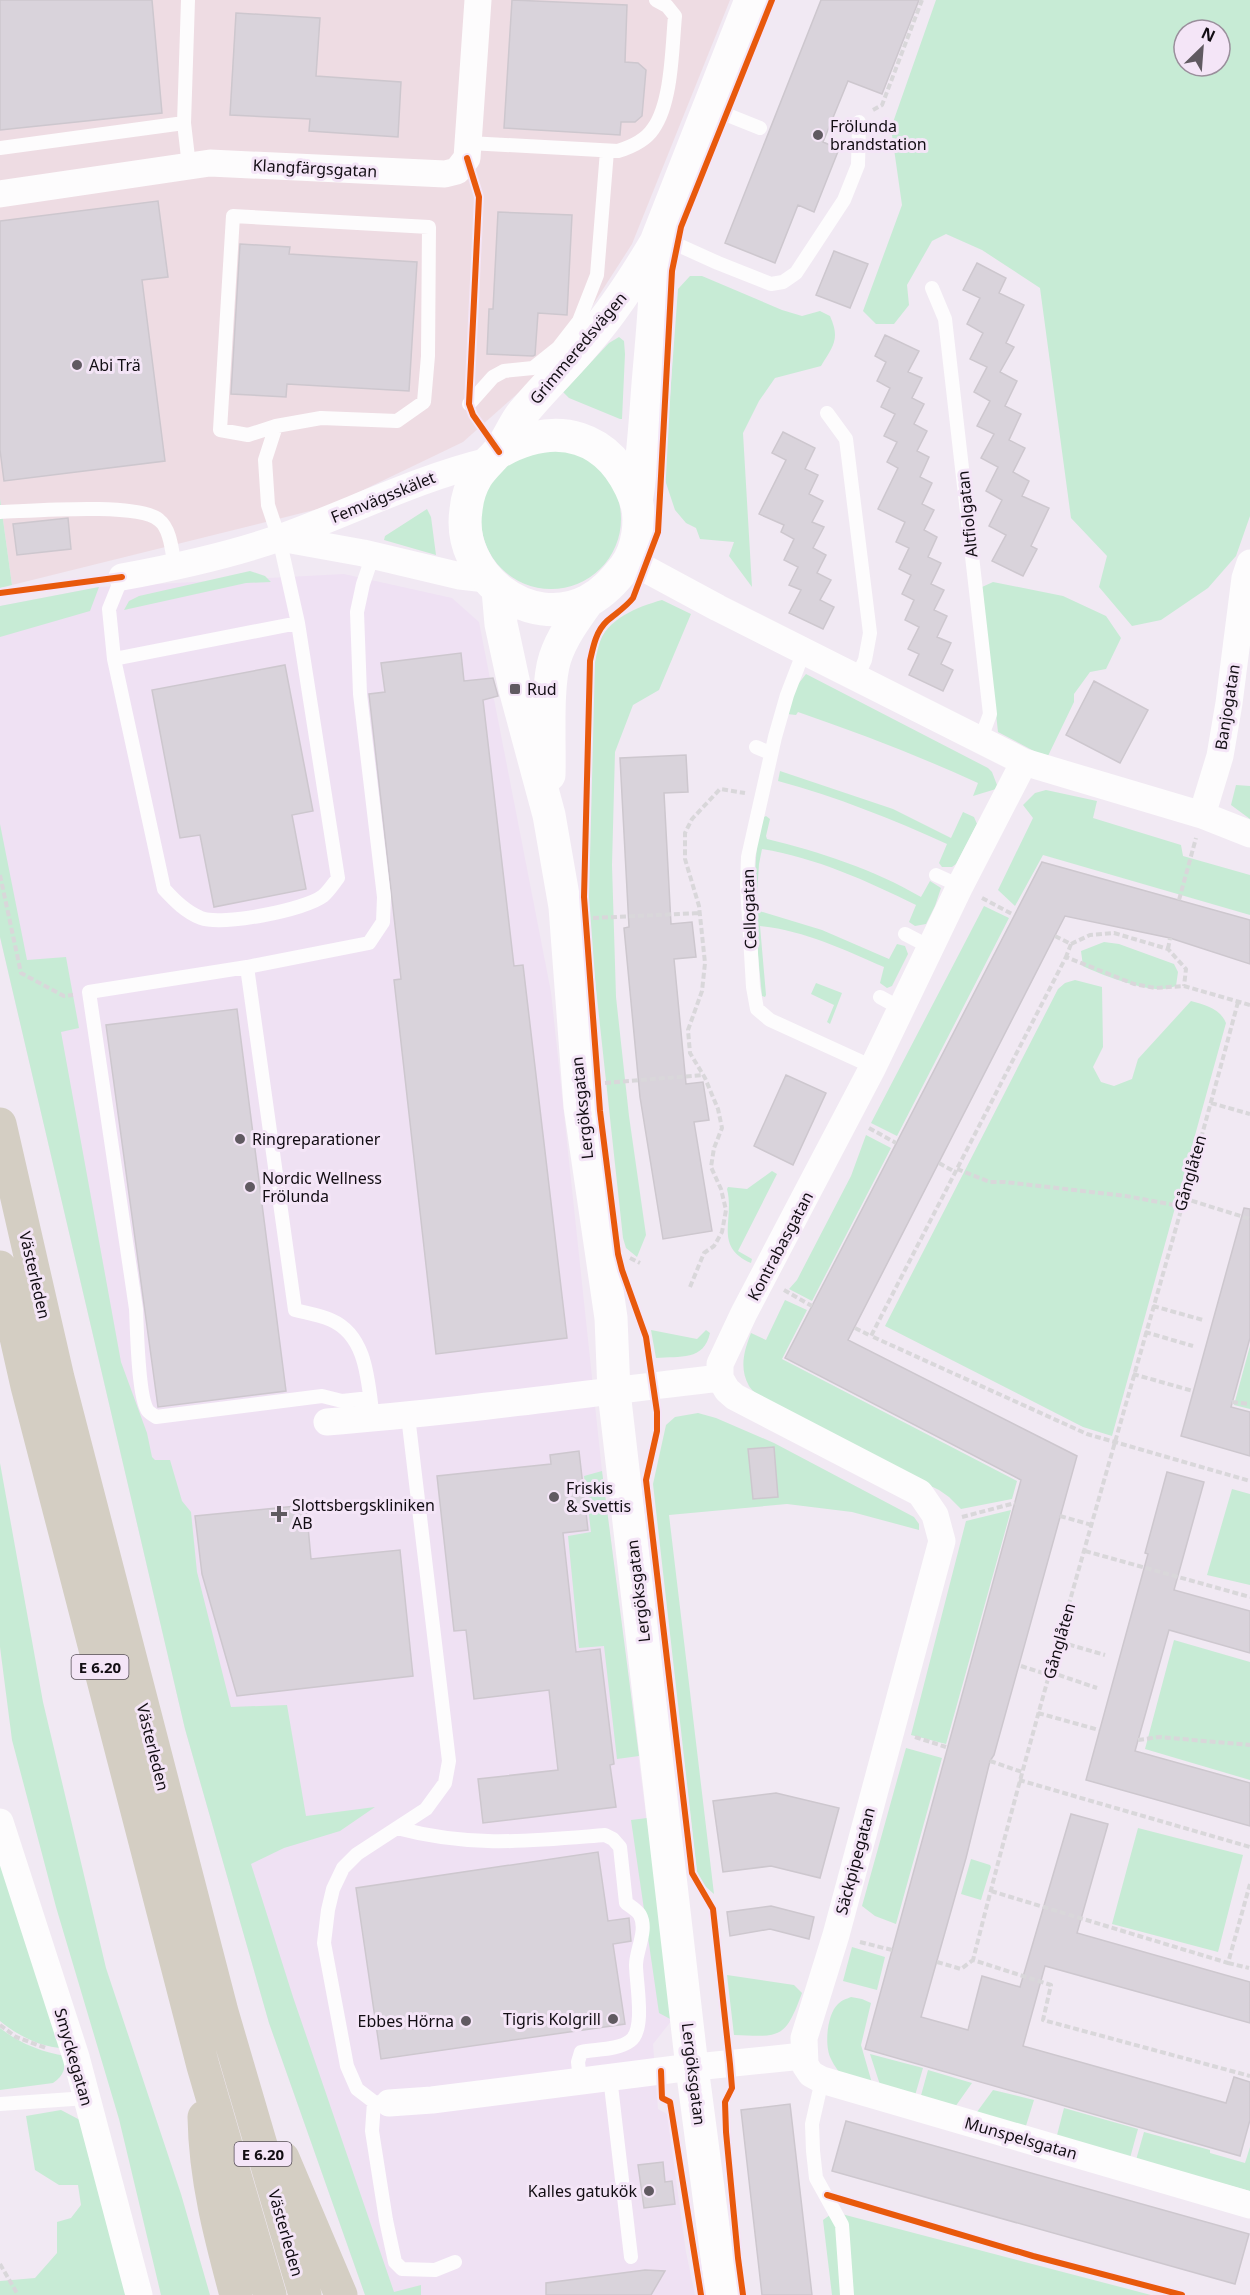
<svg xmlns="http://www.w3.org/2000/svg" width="1250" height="2295" font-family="'Noto Sans',sans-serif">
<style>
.built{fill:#efe1f3}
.industrial{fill:#eedce3}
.green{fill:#c7ebd5;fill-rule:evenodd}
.building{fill:#d9d3db;stroke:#cdc7ce;stroke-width:1.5}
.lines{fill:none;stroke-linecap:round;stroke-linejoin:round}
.path{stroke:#d9d7da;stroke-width:4;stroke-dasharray:6 3;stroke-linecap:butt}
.lane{stroke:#fdfcfd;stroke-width:14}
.street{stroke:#fdfcfd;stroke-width:27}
.secondary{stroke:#fdfcfd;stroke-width:33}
.highway{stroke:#d4cec3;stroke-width:33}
.cycleway-casing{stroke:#f4e5f7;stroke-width:10}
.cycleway{stroke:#e8590c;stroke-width:6}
.poi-dot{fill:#605a61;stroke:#f4e5f7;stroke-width:2}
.labels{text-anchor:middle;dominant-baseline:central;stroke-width:6;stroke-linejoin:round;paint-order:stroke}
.shield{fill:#f4e5f7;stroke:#564e57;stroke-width:1.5}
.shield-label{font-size:15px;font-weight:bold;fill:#120d13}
.poi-label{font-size:16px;fill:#120d13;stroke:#f4e5f7;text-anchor:start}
.street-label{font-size:16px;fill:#120d13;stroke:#f4e5f7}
</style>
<rect width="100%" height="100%" fill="#f1e9f3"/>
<path class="built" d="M344 574 452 598 479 622 551 992 602 1471 672 2020 653 2044 658 2109 667 2114 686 2252 695 2295H365L269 2023 185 1729 0 937V606L99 587Z"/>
<path class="industrial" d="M0 0H730L632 244 560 356 463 442 330 506 12 585 0 498Z"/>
<path class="green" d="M936 0H1250V516L1236 556 1208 588 1161 620 1132 626 1099 587 1107 556 1071 518 1040 288 982 250 946 234 932 241 907 285 909 305 894 324H876L863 311 902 205 891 128ZM1184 30H1220V66H1184Z
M690 276H702L782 310 802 316 820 311 830 316C840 339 834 345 821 366L775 378 759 401 743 433 752 587 729 556 734 542 700 539 696 528 686 523 675 510 664 477 678 289Z
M619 337 624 341 625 354 622 419H620L569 398 563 392 609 343Z
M481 519a70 70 0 1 1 140 0a70 70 0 1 1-140 0Z
M0 498 12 585 0 588Z
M427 509 431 517 436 555 384 540 385 536Z
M250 571 265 576 271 582 246 583 124 610 129 601 139 596Z
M993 582 1063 596 1106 616 1121 638 1106 669 1090 672 1074 694V702L1047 758 998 732 982 587Z
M99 587 90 611 0 637V606Z
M662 600 691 614 659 690 633 705 615 752 612 865 616 997 629 1116 646 1235 637 1257 626 1248 623 1238 586 896 594 675C595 666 595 655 598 646 606 619 637 607 662 600Z
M806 674 988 768 992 772 997 785 996 789 973 796 978 783C919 756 859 733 798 712L796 715 787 714 795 688Z
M780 771 893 809 951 838 963 812 974 817 977 824 956 864 952 867H942L939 863 947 844C892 819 837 797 778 781Z
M1236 785 1250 786V819L1231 805Z
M1046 790 1097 801 1093 818 1181 845 1183 856 1250 875V915L1043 855 1015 906 998 890 1033 818 1023 805 1035 793Z
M766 816 770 819 766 836 767 839C820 852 873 869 921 897L930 881 941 888 935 906 926 924 915 926 909 922 916 905C867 881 817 858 762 849L759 864 756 910 822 930 889 959 897 944 905 946 908 954 892 986 887 988 880 983 884 967C845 950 803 930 760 926L766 995 765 997 762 996 753 904 757 843 764 817Z
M0 824 27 960 66 957 79 1028 61 1032 121 1362 147 1433 152 1457 155 1460H170L182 1501 191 1512 197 1572 231 1707 287 1705 306 1816 375 1807 340 1831 284 1848 251 1864 293 1997 394 2292 421 2285V2295H365L269 2023 185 1729 0 937Z
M984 906 1009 918 897 1136 871 1123Z
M1104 942 1119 944 1174 964 1178 972 1176 986C1172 987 1166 989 1162 989 1142 990 1101 975 1083 966L1081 951Z
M1075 980 1102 987 1103 1047 1093 1067 1101 1082 1114 1086 1132 1079 1138 1059 1191 1001C1204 1005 1220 1008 1226 1023L1112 1436 1083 1427 885 1326 1058 989 1065 983Z
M816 983 842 993 830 1024 827 1022 834 1005 811 994Z
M866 1135 891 1148 812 1301 789 1289 797 1280 851 1176Z
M772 1171 777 1174 738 1251 752 1259 751 1263C713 1246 735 1220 727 1189L728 1187 747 1189Z
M785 1300 807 1310 782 1359 1017 1481 1012 1499 961 1509 949 1497 939 1490C908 1474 761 1408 749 1386 739 1368 744 1351 751 1333L766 1340Z
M706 1330 710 1333C704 1361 680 1356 656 1358L651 1330 697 1339Z
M1250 1346V1409L1234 1405Z
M698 1413 716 1418 774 1443 914 1517 919 1524V1530L852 1512 787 1504 669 1515 714 1894 698 1880 653 1484 666 1425 675 1417Z
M0 1463 43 1702 106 1968 181 2194 210 2295H161L119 2119 56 1907 12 1740 0 1647Z
M602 1471 639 1756 617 1759 604 1646 579 1648 568 1536 591 1532 584 1476Z
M1232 1489 1250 1494V1585L1207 1575Z
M1011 1510 946 1744 911 1735 966 1521Z
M1174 1640 1250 1662V1780L1145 1749Z
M906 1748 942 1758 896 1924 875 1916 862 1906Z
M647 1818 672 2020 659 2013 631 1820Z
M1138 1828 1243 1855 1218 1952 1112 1924Z
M0 1856 64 2048C41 2048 17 2035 0 2021Z
M971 1859 990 1865 991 1867 981 1900 961 1894Z
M852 1947 885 1957 877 1990 843 1981Z
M727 1975 794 1985 802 1993C785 2039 781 2037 734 2035Z
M851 1997 862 1999 871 2003 861 2045 872 2083 845 2079C840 2073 834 2066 831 2059 824 2046 827 2014 838 2004 842 2000 846 1999 851 1997Z
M0 2028C19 2043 41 2052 66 2056 65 2068 64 2076 53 2083L0 2090Z
M870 2054 923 2068 914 2099 882 2091Z
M928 2070 972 2083 955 2107 920 2099Z
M993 2090 1034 2100 1025 2129 974 2116Z
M1064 2108 1138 2129 1130 2158 1056 2139Z
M61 2110 80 2120 126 2295H0V2281L35 2278 57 2253V2222L71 2218 81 2205 78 2185H59L35 2170 26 2116Z
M1144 2132 1210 2150V2153L1245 2163 1250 2147V2191L1136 2160Z
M834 2212 1151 2295H832L823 2220Z"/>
<path class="building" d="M0 0H152L162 113 0 130Z
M512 0 627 5 625 62 638 63 646 70 642 116 635 122H621L620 135 504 128Z
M821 0H919L882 94 848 81 823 142 839 149 814 212 798 205 775 263 725 243Z
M236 13 320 18 316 76 401 82 398 137 309 131 310 119 230 115Z
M158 201 168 277 142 280 165 461 4 481 0 450V221Z
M498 212 572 215 567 315 538 313 535 355 533 356 487 354 489 309H493Z
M240 244 290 247 289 254 417 262 409 391 287 384 286 397 231 394Z
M834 251 868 264 850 308 816 295Z
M977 263 1006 278 999 293 1024 305 1006 343 1014 347 1000 372 1017 381 1005 406 1021 414 1009 440 1025 448 1013 472 1029 481 1022 496 1049 508 1031 546 1037 549 1023 576 992 561 1006 535 989 526 1002 500 986 491 998 467 981 458 994 434 977 426 990 401 974 392 987 367 970 359 983 333 967 324 980 298 963 290Z
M885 335 919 351 908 372 922 378 912 398 924 404 914 424 927 431 917 451 929 457 920 477 932 483 922 504 934 510 924 530 937 537 928 557 941 563 931 584 944 590 934 610 947 616 937 637 951 643 941 664 953 670 943 691 909 675 919 654 908 649 919 627 905 620 914 600 902 594 911 575 899 569 909 548 896 542 905 522 878 509 898 468 887 462 897 442 884 436 895 414 881 407 890 388 877 381 886 362 875 356Z
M783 432 815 448 805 469 818 475 809 494 823 501 812 522 824 527 813 548 826 555 817 573 831 580 820 600 834 607 823 629 789 613 801 590 789 585 798 567 784 560 794 539 781 532 784 525 759 514 786 460 772 453Z
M68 518 71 549 17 555 13 524Z
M461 653 464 681 493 678 498 696 483 700 514 966 523 965 567 1338 436 1354 394 980 401 979 369 694 385 692 381 663Z
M285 665 313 811 292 815 306 889 214 907 200 835 180 838 152 690Z
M1094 681 1148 710 1120 763 1066 735Z
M686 755 688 792 664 793 671 924 692 922 696 957 674 959 686 1084 703 1082 709 1120 694 1122 712 1231 663 1239 640 1097 624 928 629 927 620 758Z
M1042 862 1250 920V964L1170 938 1065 916 848 1340 1077 1456 994 1755 990 1761 966 1858 921 2017 968 2030 982 1976 1020 1987 1071 1814 1108 1824 1077 1933 1250 1982V2023L1045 1966 1023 2046 1226 2103 1234 2077 1250 2082V2120L1240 2156 865 2049 1021 1480 785 1358Z
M237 1009 286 1391 158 1407 106 1025Z
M786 1075 826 1093 793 1165 754 1146Z
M1244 1208 1250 1209V1338L1231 1407 1250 1412V1456L1181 1436Z
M774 1447 778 1497 753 1499 748 1449Z
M579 1451 588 1530 563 1533 576 1652 600 1649 614 1764 610 1765 616 1807 483 1823 478 1779 558 1770 549 1690 474 1699 466 1630 454 1631 437 1476 551 1464 550 1455Z
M1167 1472 1204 1482 1174 1590 1250 1611V1653L1169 1630 1135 1751 1250 1783V1826L1086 1780 1148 1554 1145 1553Z
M306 1505 311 1559 400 1550 413 1676 237 1696 202 1574 195 1516Z
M776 1793 839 1808 820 1878 771 1866 723 1872 713 1801Z
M598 1852 608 1921 629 1918 631 1941 613 1944 625 2024 381 2059 356 1888Z
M771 1906 814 1917 809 1939 770 1929 730 1936 727 1912Z
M790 2104 812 2295H762L741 2110Z
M846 2121 1249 2234 1235 2284 832 2171Z
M663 2162 665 2182 672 2181 675 2204 644 2208 638 2165Z
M645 2270 665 2271 651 2295H546V2283Z"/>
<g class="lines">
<path class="path" d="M873 110 882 105 922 0
M0 875 21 973 64 996 73 995
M982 898 1014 915
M1179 900 1196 838
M593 918 700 913
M1055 936 1071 944 1066 957
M1071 944 1090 935 1114 933 1168 949 1186 969 1184 986
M1168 949 1170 938
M1238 1002C1153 1322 1054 1639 973 1960L1051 1985 1043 2020 1250 2076
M1250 1005 1184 986 1155 988 1134 984 1066 957 871 1336 1087 1434 1250 1481
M605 1083 703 1075
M1211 1103 1250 1114
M869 1128 896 1143
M939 1163 955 1172
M957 1169 990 1182H1005L1126 1196 1180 1206
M1183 1198 1250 1219
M630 1258 640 1263
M690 1287 704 1253 714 1246 722 1232 726 1210 721 1189 711 1167 714 1148 722 1128 718 1109 705 1078 690 1053 688 1030 702 991 705 963 699 906 685 859V833L692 819 720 789 745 793
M784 1290 812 1306
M1153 1306 1203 1320
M855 1328 871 1336
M1145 1332 1193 1346
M1133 1374 1193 1391
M1232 1402 1250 1404
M1060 1516 1092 1525
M962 1517 1015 1503
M1085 1551 1250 1597
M1060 1642 1105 1655
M1021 1666 1049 1675
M1050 1672 1097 1688
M1038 1713 1099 1730
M915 1737 946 1747
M1138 1740 1159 1737 1250 1745
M990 1761 1022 1772
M1019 1780 1250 1847
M991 1891 1228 1963 1250 1884
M860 1942 892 1950
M937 1962 961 1969 973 1960
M1228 1963 1249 1968
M0 2025 16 2037 46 2048
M0 2264 18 2295"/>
<path class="lane" d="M188 0 184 123 189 166
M710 108 760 128
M469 143 618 151C631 147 645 141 653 129 672 103 672 48 675 16L667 6 656 0
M0 148 184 123
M658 236 718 263 771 284 783 282 796 273 844 200 858 165 859 122
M932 288 945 319 990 714 980 741
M469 404 493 377 504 371 533 368 558 348 579 321 597 275 607 151
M827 413 846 439 870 633 865 660 857 677
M276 426 248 435 220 430 233 216 429 227 428 356 424 402 397 421 321 418 276 426 265 460 268 505 279 538 298 623 338 878C334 883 329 891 323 896 305 910 222 926 201 918 186 912 175 901 164 889L114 659 298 623
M0 512C31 511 139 502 159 520 171 529 172 553 175 567
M804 651 787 695 775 737 748 857 747 885 753 987 757 1009 770 1020 873 1067
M114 659 109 609 122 577
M756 747 770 753
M936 875 960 886
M905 934 930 947
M247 967 369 943 383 922 384 897 360 694 357 612 363 584 373 555
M880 997 900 1008
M370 1398 342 1401 322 1396 156 1417C153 1415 150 1413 148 1411 138 1398 137 1328 136 1309L89 992 247 967 295 1310C307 1313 320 1315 331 1320 368 1336 368 1384 373 1419
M397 1828C471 1848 530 1841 605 1835L613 1839 620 1847 626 1903C630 1906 638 1911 640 1915 648 1930 636 1950 636 1965 636 1983 646 2030 630 2041 618 2050 596 2049 581 2052L578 2062 580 2080
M610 2077 631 2257
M822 2080 812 2124 813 2151 816 2178 842 2225 847 2295
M374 2102 372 2131 386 2220 395 2262 402 2269 435 2270 455 2262
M389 2103 374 2102 357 2089 347 2066 324 1943 328 1910 333 1889 343 1868 357 1854 426 1809 445 1783 449 1761 408 1416
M0 2104 87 2098"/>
<path class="street" d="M0 194 210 163 445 174 457 171 467 158 478 0
M280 538 363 553 460 576 486 579
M629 560 718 608 1024 762 1202 815 1250 834
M122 577C176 567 231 555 282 537 351 512 418 478 489 461
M1202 815 1220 756 1229 703 1245 578 1250 563
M720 1378 727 1390 735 1397 920 1493 935 1515 942 1541 836 1935 804 2038 805 2065 811 2074 822 2080 1250 2205
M720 1378V1364L744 1313 873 1067 960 886 1024 762
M327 1422C458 1412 589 1393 720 1378
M0 1822 76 2057 139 2295
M389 2103 432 2100 676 2069 803 2056"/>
<path class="secondary" d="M499 452C557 420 610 434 635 498 643 519 638 549 625 567 614 581 604 592 588 601 528 632 456 574 466 510 467 498 471 486 477 476 483 467 491 460 498 452 508 441 513 425 522 414 543 388 568 365 589 339 615 309 636 276 656 242L751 0
M636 502C643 462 645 424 648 384 652 336 657 290 656 242
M498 590 501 624 515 689 549 815 565 907 580 1106 611 1318 614 1392 692 2067 722 2295
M549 775C550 743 546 686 555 658 562 637 575 619 588 601"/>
<path class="highway" d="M0 1124 58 1378 222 2012 305 2295
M0 1267 27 1386 203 2066 270 2295
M204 2117C205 2179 220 2236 236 2295
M283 2158 341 2295"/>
<defs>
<path id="cycleway" d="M467 158 479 197 469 404 473 415 499 452
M0 593 122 577
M661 2071 662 2098 670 2102 701 2295
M827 2195 1033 2256 1182 2295
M743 2295 738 2258 726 2132 725 2102 732 2088 730 2064 713 1909 692 1873 646 1480 657 1431V1412L646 1337 622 1270 618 1254 600 1111 584 897 590 661C593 647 596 631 607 621 616 613 625 608 633 598L658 532 672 271 681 227 772 0"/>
</defs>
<use href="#cycleway" class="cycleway-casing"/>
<use href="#cycleway" class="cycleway"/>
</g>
<g class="poi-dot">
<circle cx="818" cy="135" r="6"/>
<circle cx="77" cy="365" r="6"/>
<rect x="509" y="683" width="12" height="12" rx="3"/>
<circle cx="240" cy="1139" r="6"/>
<circle cx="250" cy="1187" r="6"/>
<circle cx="554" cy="1497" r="6"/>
<path d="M276 1505h6v6h6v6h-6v6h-6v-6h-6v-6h6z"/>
<circle cx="613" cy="2019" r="6"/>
<circle cx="466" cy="2021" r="6"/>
<circle cx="649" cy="2191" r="6"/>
</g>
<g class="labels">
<g class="shield">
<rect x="71.5" y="1655" width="57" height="24" rx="4.5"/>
<rect x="234.5" y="2142" width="57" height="24" rx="4.5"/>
</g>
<g class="shield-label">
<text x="100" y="1667">E 6.20</text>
<text x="263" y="2154">E 6.20</text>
</g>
<g class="poi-label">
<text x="830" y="126">Frölunda<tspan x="830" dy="18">brandstation</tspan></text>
<text x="89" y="365">Abi Trä</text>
<text x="527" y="689">Rud</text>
<text x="252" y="1139">Ringreparationer</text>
<text x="262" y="1178">Nordic Wellness<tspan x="262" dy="18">Frölunda</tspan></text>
<text x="566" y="1488">Friskis<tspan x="566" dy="18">&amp; Svettis</tspan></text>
<text x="292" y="1505">Slottsbergskliniken<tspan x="292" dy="18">AB</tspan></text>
<text x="601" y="2019" text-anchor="end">Tigris Kolgrill</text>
<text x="454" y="2021" text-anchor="end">Ebbes Hörna</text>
<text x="637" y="2191" text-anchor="end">Kalles gatukök</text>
</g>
<g class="street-label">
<text transform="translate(315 168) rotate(3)">Klangfärgsgatan</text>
<text transform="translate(578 348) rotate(-50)">Grimmeredsvägen</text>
<text transform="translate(383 497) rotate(-22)">Femvägsskälet</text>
<text transform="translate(967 514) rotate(-96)">Altfiolgatan</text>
<text transform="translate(1227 707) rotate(-81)">Banjogatan</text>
<text transform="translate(749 909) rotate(-92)">Cellogatan</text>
<text transform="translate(582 1108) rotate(-96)">Lergöksgatan</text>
<text transform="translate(1190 1173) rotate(-74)">Gånglåten</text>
<text transform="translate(780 1246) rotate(-62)">Kontrabasgatan</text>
<text transform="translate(35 1275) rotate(77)">Västerleden</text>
<text transform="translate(638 1591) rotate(-97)">Lergöksgatan</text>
<text transform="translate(1059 1641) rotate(-74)">Gånglåten</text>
<text transform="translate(153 1747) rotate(76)">Västerleden</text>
<text transform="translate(855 1861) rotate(-75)">Säckpipegatan</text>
<text transform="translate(74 2057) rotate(74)">Smyckegatan</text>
<text transform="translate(694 2074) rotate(83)">Lergöksgatan</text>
<text transform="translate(1021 2138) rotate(16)">Munspelsgatan</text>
<text transform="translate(286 2233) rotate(74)">Västerleden</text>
</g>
</g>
<g transform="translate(1202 48) rotate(25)"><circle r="28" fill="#f4e5f7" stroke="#9a8f9c" stroke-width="1.5"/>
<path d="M0-4.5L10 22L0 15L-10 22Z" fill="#605a61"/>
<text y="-9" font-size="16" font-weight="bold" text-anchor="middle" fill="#120d13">N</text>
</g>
</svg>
